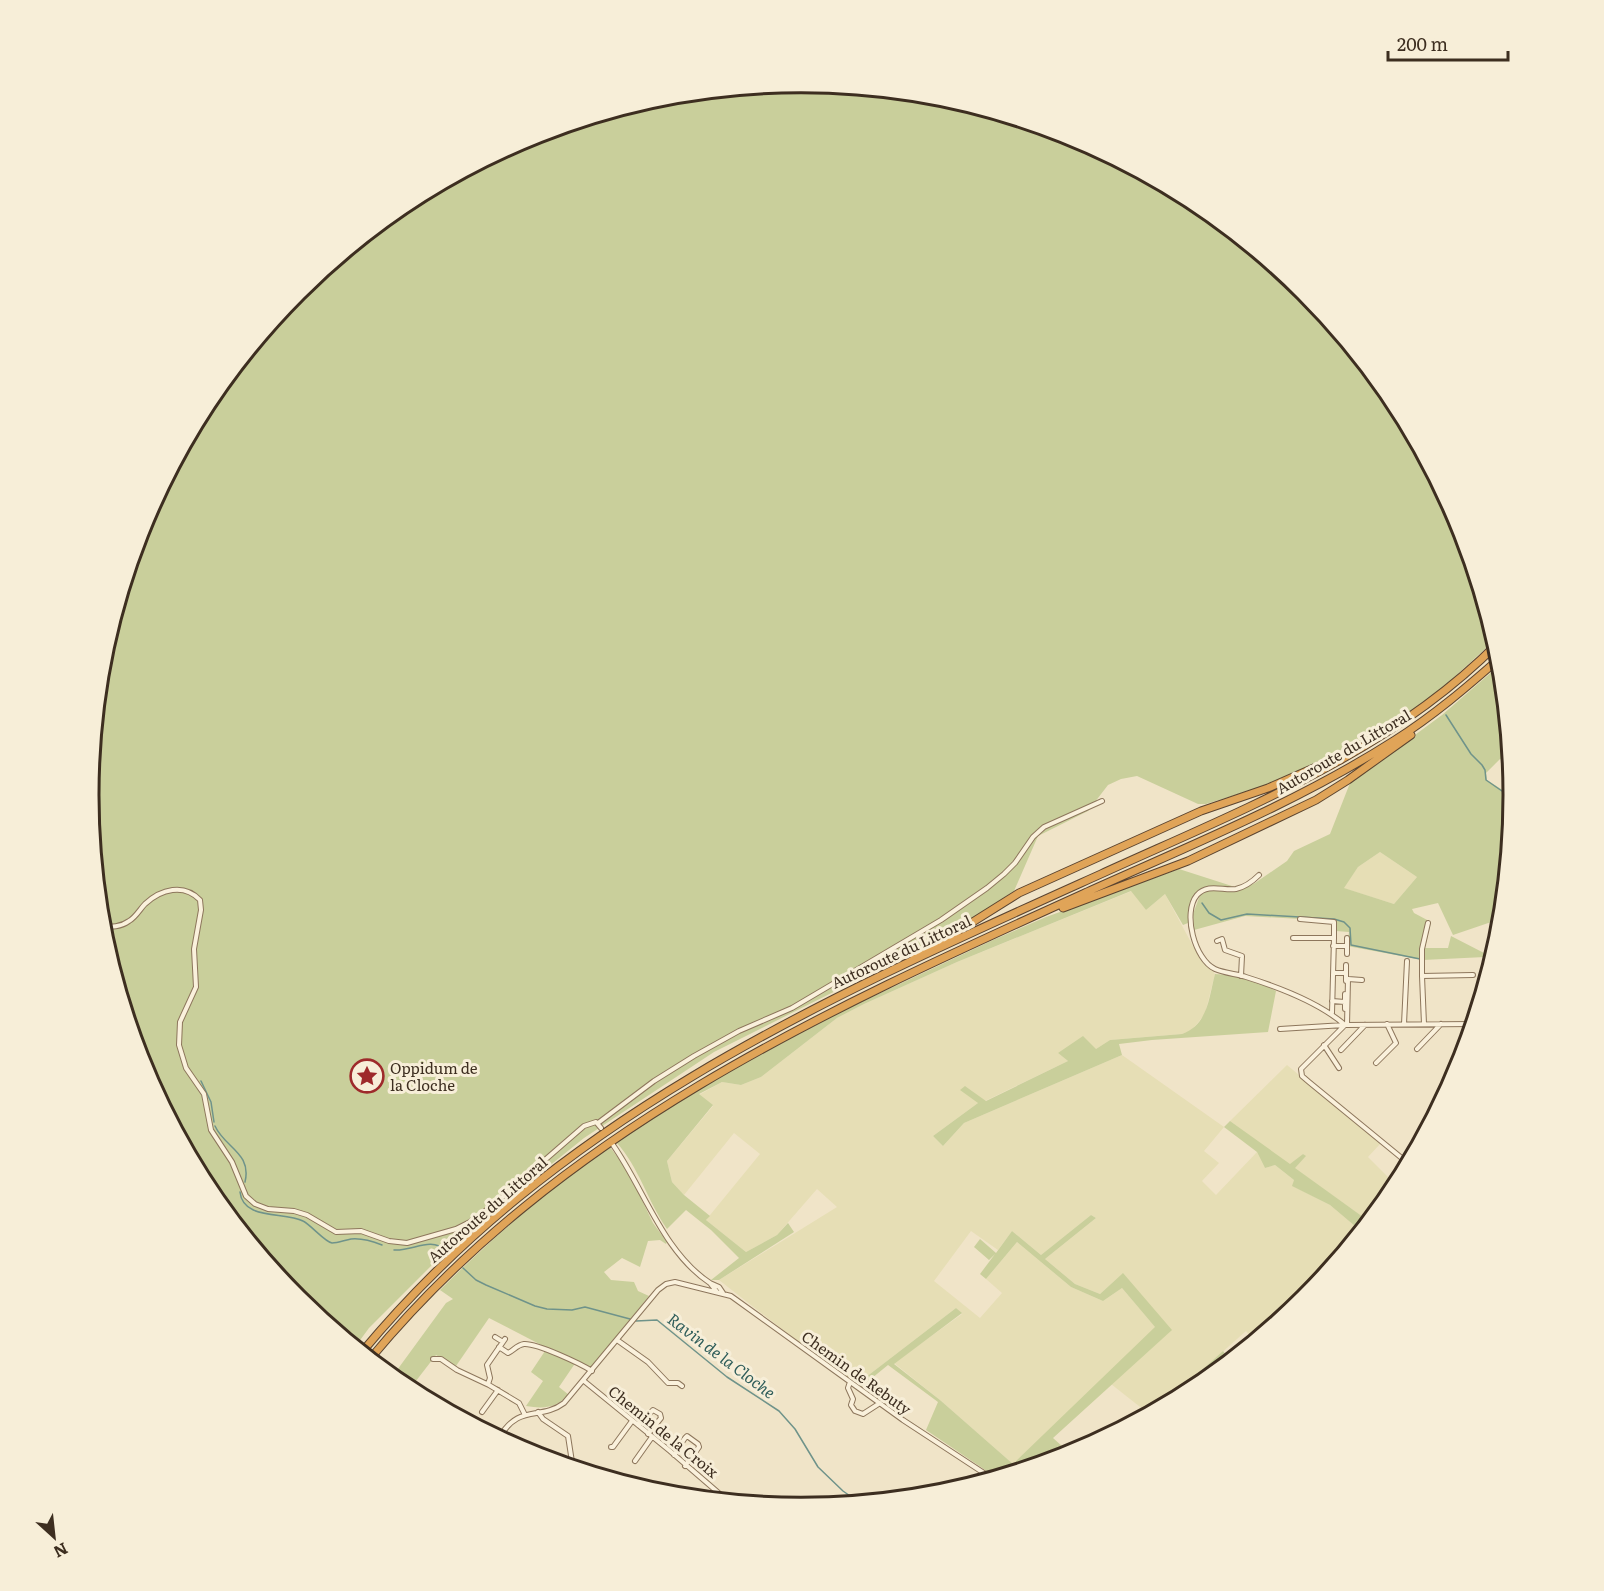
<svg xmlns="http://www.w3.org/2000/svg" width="1604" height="1591" font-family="Literata,serif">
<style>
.farmland{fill:#e6deb5}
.green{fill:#c9cf9b;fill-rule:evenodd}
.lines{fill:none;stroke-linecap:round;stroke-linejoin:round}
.stream{stroke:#6f938a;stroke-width:1.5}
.minor-casing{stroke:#8d765c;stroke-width:6}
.motorway-casing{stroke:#5b4430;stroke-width:9}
.minor{stroke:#faf1dc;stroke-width:4}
.motorway{stroke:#e0a458;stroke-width:7}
.labels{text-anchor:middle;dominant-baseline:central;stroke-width:6;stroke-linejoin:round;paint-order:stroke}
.street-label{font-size:15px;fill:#3d2e20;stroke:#f7eed8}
.poi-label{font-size:15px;fill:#3d2e20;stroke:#f7eed8;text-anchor:start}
.water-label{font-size:16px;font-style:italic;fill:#2f5d5a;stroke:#f7eed8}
.rim{fill:none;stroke:#3d2e20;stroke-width:3}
</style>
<rect width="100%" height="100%" fill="#f0e4c8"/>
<path class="farmland" d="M1380 852 1417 877 1394 904 1343 888 1358 867Z
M1132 891 1146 910 1165 894 1194 948 1215 974 1205 1014 1191 1031 1182 1034 1110 1040 1096 1049 1058 1053 1068 1061 985 1101 965 1086 978 1103 933 1136 943 1146 964 1123 1122 1055 1224 1127 1204 1151 1219 1163 1202 1181 1216 1195 1257 1152 1265 1168 1275 1165 1294 1180 1293 1186 1330 1205 1362 1232 1306 1300 1255 1342 1246 1331 1183 1387 1149 1414 1111 1384 1171 1330 1122 1274 1100 1294 1075 1284 1045 1259 1096 1218 1091 1215 1041 1255 1012 1231 998 1250 971 1231 934 1281 980 1318 1002 1293 986 1279 1017 1242 1071 1287 1103 1301 1122 1288 1156 1328 1013 1464 940 1400 894 1363 962 1314 956 1308 857 1384 806 1348 719 1280 837 1207 817 1189 777 1235 746 1252 706 1220 760 1154 734 1133 684 1195 672 1182 667 1161 713 1106 699 1095 722 1082 741 1085 761 1077 837 1018 864 1004 957 962Z
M1287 1065 1381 1143 1368 1157 1393 1182 1405 1173 1395 1192 1370 1222 1294 1168 1305 1157 1303 1154 1290 1165 1230 1121Z"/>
<path class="green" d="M802 83 941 96 1075 137 1198 203 1306 292 1395 400 1461 523 1496 639 1439 691 1386 728 1277 782 1206 804H1198L1137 776 1121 779 1108 785 1088 811 1038 836 1014 891 951 933 714 1052 584 1138 456 1241 369 1328 355 1347 298 1299 209 1191 143 1068 103 934 89 795 103 656 143 522 209 399 298 291 406 202 529 137 663 96Z
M1502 663 1512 764 1500 759 1486 773 1487 780 1515 798 1503 918 1453 935 1438 903 1412 909 1414 913 1431 922 1425 948H1448L1451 936 1484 953 1485 957 1423 960 1347 946 1349 932 1336 931V921L1245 916 1194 930 1193 914 1200 895 1207 891H1238L1255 883 1287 861 1294 851 1330 834 1350 783 1442 715ZM1380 852 1417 877 1394 904 1344 888 1358 867Z
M1179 869 1235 887H1218L1197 893 1189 913 1188 923 1183 925 1165 894 1146 910 1131 891 957 962 864 1004 837 1018 761 1077 741 1085 722 1082 699 1094 713 1105 667 1161 672 1182 684 1195 710 1216 706 1220 746 1252 777 1235 788 1223 794 1232 719 1280H711L739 1258 711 1230 686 1210 667 1229C648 1202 639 1167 616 1142L652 1117 719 1077 838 1013 993 940 1046 917Z
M1215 974C1236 975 1257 981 1276 991L1268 1032 1152 1040 1119 1044 1122 1055 964 1123 943 1146 933 1136 978 1103 960 1090 965 1086 986 1101 1068 1061 1058 1053 1083 1036 1096 1049 1110 1040 1182 1034C1208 1025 1209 997 1215 974Z
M1230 1121 1290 1164 1303 1154 1306 1156 1295 1168 1370 1222 1362 1232 1330 1205 1292 1186 1294 1180 1275 1165 1265 1168 1257 1152 1224 1127Z
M610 1147 628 1171 653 1223 667 1242 666 1244 660 1240 648 1241 640 1267 622 1258 604 1272 611 1280 634 1282 638 1291 649 1296 591 1369 576 1362 559 1387 569 1395C555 1408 544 1409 526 1406L543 1381 531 1372 547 1348 489 1318 456 1366 436 1355 409 1390 392 1377 446 1303 453 1299 440 1290C493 1237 548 1189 610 1147Z
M1091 1215 1096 1218 1045 1259 1075 1284 1100 1294 1123 1273 1172 1330 1053 1438 1072 1455 1021 1469 997 1478 926 1430 938 1402 888 1365 861 1387 857 1384 956 1308 962 1313 894 1364 940 1400 1013 1464 1155 1327 1122 1288 1103 1301 1071 1287 1017 1242 986 1279 980 1274 995 1254 989 1260 974 1247 980 1239 996 1253 1012 1231 1041 1255Z
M1223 1351 1230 1360H1233L1198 1389 1149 1414 1183 1387Z"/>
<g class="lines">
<path class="stream" d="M1446 715 1471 754 1482 765 1485 770 1486 780 1515 800
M1202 903 1209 913 1221 920 1247 914 1334 919 1344 922 1350 928 1351 945 1420 959
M201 1081 211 1102 214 1122
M215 1126C225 1148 252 1153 245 1182
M240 1192C243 1221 285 1211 303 1221 311 1225 325 1242 332 1243 338 1243 345 1240 351 1239 361 1238 372 1241 382 1245
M394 1250C415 1251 429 1236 447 1251
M463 1268 476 1280 486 1285 535 1306 547 1309 572 1310 585 1307 630 1319
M636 1321 657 1320 727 1377 779 1411 795 1429 818 1467 843 1491 860 1503"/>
<defs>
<path id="minor" d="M1259 875C1253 881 1245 887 1236 889 1223 891 1208 883 1197 895 1182 913 1195 960 1215 969 1224 973 1236 974 1246 977 1278 987 1320 1003 1345 1025
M1300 919 1334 922V938
M102 927C111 927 121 927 129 921 136 917 140 909 145 904 161 889 184 883 200 900L201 910 194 949 196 987 180 1022 179 1045 186 1068 204 1094 211 1130 232 1162 246 1196 255 1204 268 1209 294 1211 307 1215 336 1232 361 1231 389 1241 407 1243 456 1229 470 1222 492 1206 584 1126 596 1122 601 1128
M1293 938H1334L1332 1013
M1493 939H1500
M1217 941 1222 939 1225 950 1242 956 1241 976
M1333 946H1347
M1347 954V938
M1333 973H1346
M1422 976V949L1428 923
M1346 981V965
M1332 1001 1345 1002
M1478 1005H1480
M1345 1009V994
M1404 1024 1407 961
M1424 1024 1422 976 1473 975
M1347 1025 1348 979 1362 980
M1280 1029 1344 1025
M1324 1045 1339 1068
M1417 1049 1441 1024
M1341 1050 1365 1025
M1376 1063 1396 1043 1387 1024
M1451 1068 1465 1055
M598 1123 654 1081 694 1056 739 1031 792 1008 941 920 987 888 1004 874 1015 863 1033 837 1044 827 1102 801
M613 1145C644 1189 663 1252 710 1283
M1409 1164 1309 1082 1302 1076 1301 1069 1345 1025 1474 1024
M717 1292 710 1283 719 1287 723 1293
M495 1337 503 1342
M617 1340 648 1362 668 1383H678L682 1386
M499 1347 508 1353C514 1350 517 1345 524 1344 537 1343 581 1364 592 1371
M433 1359H441L457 1370 489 1385 519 1403 525 1415
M584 1381 670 1451 728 1501
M850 1382 848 1388 853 1399 851 1405 855 1411 863 1414 880 1403
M488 1384 490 1378 487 1365 505 1339
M482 1412 498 1390
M538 1412 543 1419 568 1436 572 1462
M638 1425 653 1410 660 1414 661 1418 648 1434
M499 1438C519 1403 540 1421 564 1403L658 1290 666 1284 675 1282 731 1296 903 1420 993 1479
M611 1447H613L632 1421
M674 1455C680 1449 681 1441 687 1436L698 1444 699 1447 685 1466
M635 1461 652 1437"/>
<path id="motorway" d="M1063 908 1188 861 1316 800 1348 780 1411 735
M913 955 952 935 1019 893 1201 811 1268 788 1332 760
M362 1352C560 1114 826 998 1101 874 1239 811 1388 754 1497 644
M370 1359C560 1130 822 1012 1087 892 1191 845 1298 802 1395 740 1433 716 1467 687 1501 657"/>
</defs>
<use href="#minor" class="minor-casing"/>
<use href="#motorway" class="motorway-casing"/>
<use href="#minor" class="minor"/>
<use href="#motorway" class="motorway"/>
</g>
<defs>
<symbol id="sight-ring" viewBox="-11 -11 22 22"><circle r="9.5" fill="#f7eed8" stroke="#9e2a2b" stroke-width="1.5"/><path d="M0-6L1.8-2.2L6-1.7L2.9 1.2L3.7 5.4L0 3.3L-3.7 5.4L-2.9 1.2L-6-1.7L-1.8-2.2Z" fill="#9e2a2b"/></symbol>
</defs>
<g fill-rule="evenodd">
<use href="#sight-ring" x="348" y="1057" width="38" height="38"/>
</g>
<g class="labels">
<g class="street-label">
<text transform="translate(1343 751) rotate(-30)">Autoroute du Littoral</text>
<text transform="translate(901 951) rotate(-25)">Autoroute du Littoral</text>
<text transform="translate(487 1209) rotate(-41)">Autoroute du Littoral</text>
<text transform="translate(857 1372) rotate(36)">Chemin de Rebuty</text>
<text transform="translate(664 1431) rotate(39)">Chemin de la Croix</text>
</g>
<g class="poi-label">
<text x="390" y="1067">Oppidum de<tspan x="390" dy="17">la Cloche</tspan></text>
</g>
<g class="water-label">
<text transform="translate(722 1355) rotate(37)">Ravin de la Cloche</text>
</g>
</g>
<path d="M0 0H1604V1591H0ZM99 795a702 702 0 1 1 1404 0a702 702 0 1 1-1404 0Z" fill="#f7eed8" fill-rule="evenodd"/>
<path class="rim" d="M99 795a702 702 0 1 1 1404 0a702 702 0 1 1-1404 0Z"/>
<g transform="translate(54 1537) rotate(153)" stroke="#f7eed8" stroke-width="4.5" paint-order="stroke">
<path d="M0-4.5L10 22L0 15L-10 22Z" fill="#3d2e20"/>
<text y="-9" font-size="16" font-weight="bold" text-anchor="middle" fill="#3d2e20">N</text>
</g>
<path d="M1388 51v9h120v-9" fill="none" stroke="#3d2e20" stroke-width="3"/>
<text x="1397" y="51" font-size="18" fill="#3d2e20" stroke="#f7eed8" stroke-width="4.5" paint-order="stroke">200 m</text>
</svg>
